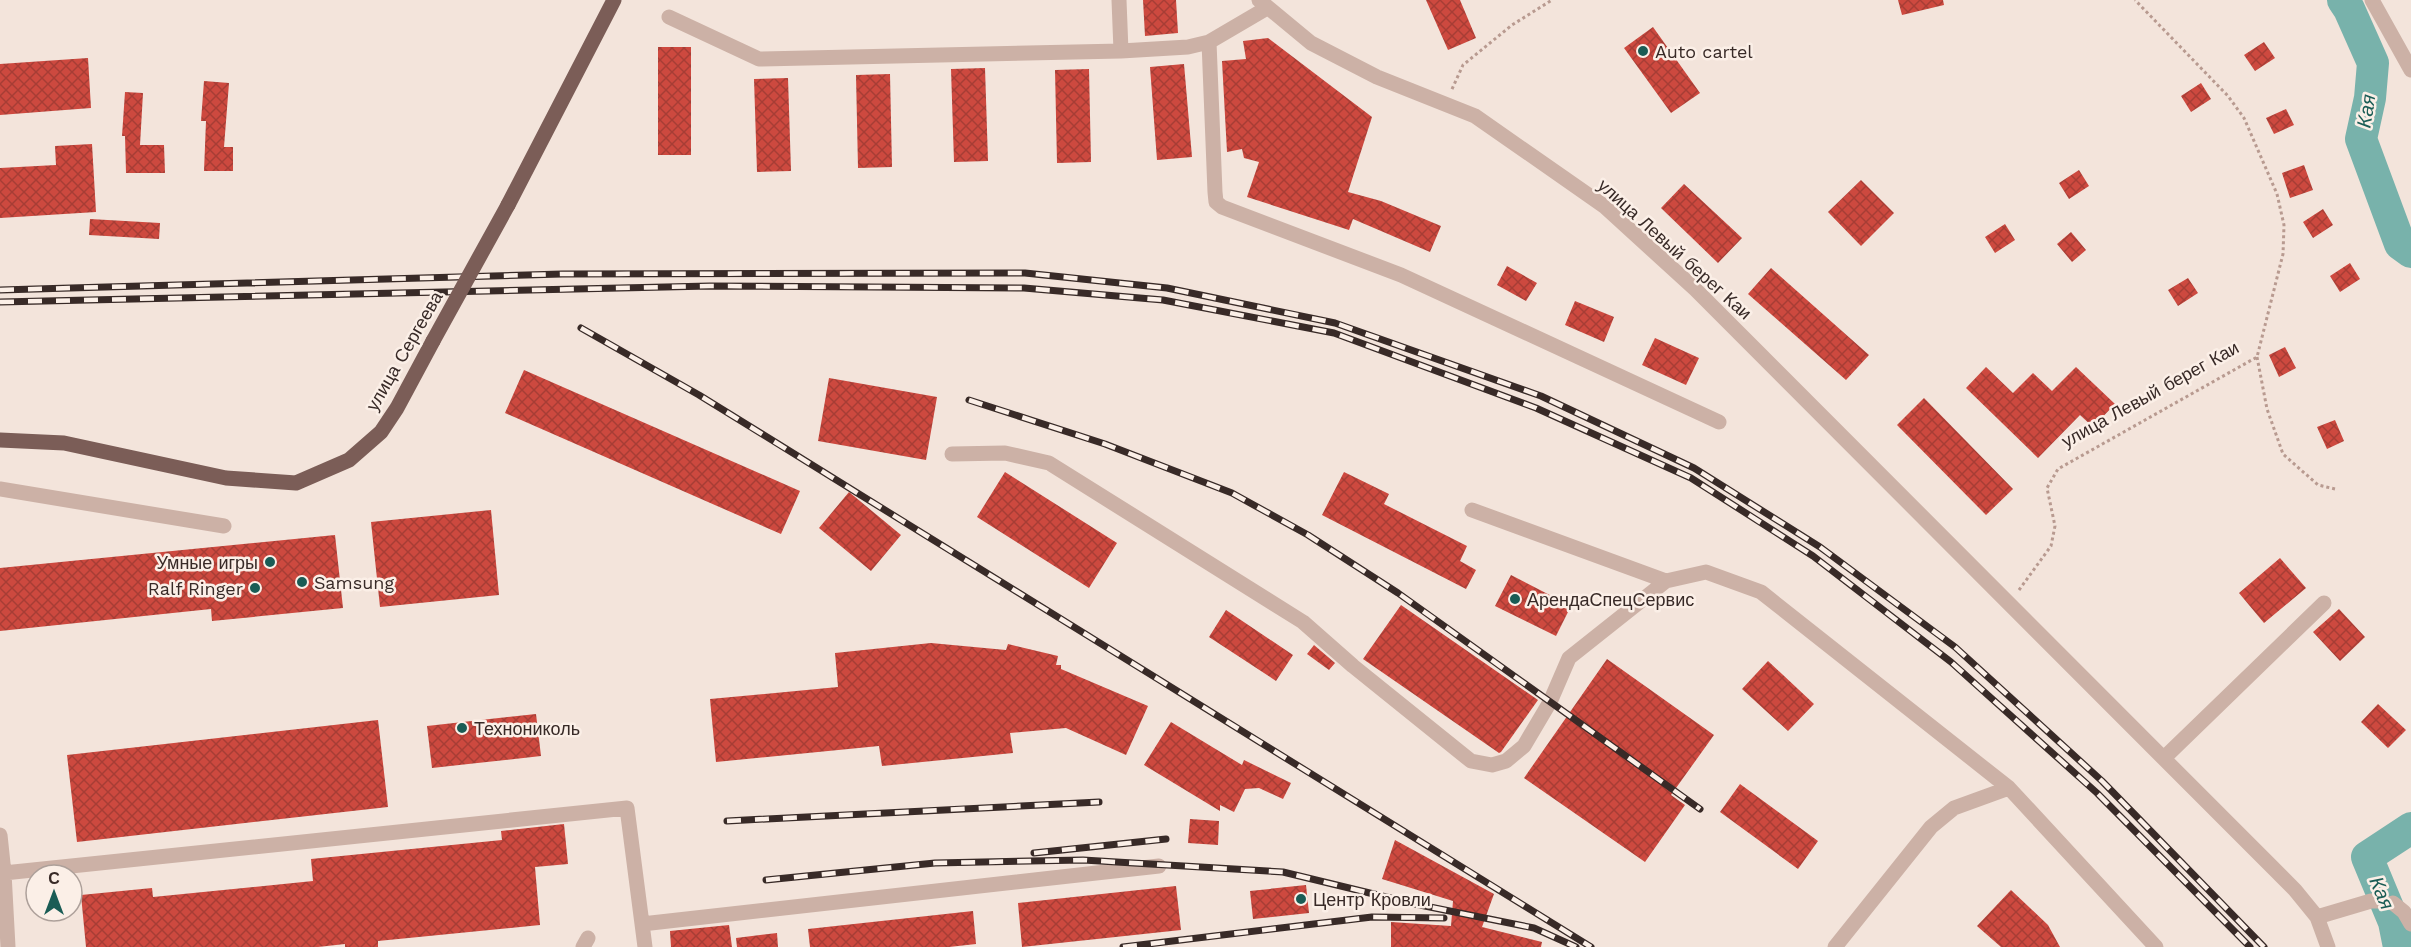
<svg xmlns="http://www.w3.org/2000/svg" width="2411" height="947" font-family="'Work Sans',sans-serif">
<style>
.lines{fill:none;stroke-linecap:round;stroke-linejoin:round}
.river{stroke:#78b2ab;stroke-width:32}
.building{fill:url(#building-cross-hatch)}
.path{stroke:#b89a90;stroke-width:3;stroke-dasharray:3 3;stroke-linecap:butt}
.minor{stroke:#ccb1a6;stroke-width:15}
.major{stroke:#7b5d57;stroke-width:15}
.rail-casing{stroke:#382a27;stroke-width:7}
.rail{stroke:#fbefe7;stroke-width:4.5;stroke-dasharray:14;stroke-linecap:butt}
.major-bridge{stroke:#7b5d57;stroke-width:15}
.poi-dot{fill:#1a5c55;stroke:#fbefe7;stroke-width:2}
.labels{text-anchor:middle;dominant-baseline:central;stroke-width:5;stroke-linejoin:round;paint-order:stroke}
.poi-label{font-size:18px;fill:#382a27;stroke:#fbefe7;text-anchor:start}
.street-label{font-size:18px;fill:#382a27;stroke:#fbefe7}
.water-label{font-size:20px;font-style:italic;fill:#1a5c55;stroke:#fbefe7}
</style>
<defs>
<pattern id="building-cross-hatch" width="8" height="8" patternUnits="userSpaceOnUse" patternTransform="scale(1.5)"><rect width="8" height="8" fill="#cd493f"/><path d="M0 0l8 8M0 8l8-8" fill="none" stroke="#a73d35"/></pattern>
</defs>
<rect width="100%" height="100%" fill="#f3e4db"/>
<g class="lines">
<path class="river" d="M2343 0 2349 9 2373 63 2370 98 2361 139 2400 244 2411 252
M2399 947 2394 922 2367 857 2411 828"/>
</g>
<path class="building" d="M1143 0H1176L1178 33 1145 36Z
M1426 0H1460L1476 38 1448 50Z
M1898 0H1943L1944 5 1902 15Z
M1653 27 1700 93 1671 113 1624 48Z
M1268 38 1372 117 1348 192 1381 201 1441 226 1430 252 1353 219 1349 230 1247 197 1259 162 1244 158 1242 149 1227 152 1222 61 1246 59 1243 41Z
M2264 42 2275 58 2255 71 2244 55Z
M658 47H691V155H658Z
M88 58 91 108 0 115V64Z
M1184 64 1192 157 1157 160 1150 67Z
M985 68 988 161 954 162 951 69Z
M1089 69 1091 162 1057 163 1055 70Z
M890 74 892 167 858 168 856 75Z
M788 78 791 171 757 172 754 79Z
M204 81 229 83 224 147H233V171H204L206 121H201Z
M2201 83 2211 99 2191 112 2181 96Z
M125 92 143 93 140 145H164L165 173H126L125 136H122Z
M2286 109 2294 125 2274 134 2266 118Z
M92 144 96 212 0 218V168L56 165 55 146Z
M2304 165 2313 190 2290 198 2282 173Z
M2079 170 2089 186 2069 199 2059 183Z
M1861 180 1894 213 1861 246 1828 212Z
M1684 184 1742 238 1718 263 1661 208Z
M2323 209 2333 225 2313 238 2303 222Z
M90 219 160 223 159 239 89 235Z
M2005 224 2015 240 1995 253 1985 237Z
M2071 232 2086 250 2072 262 2057 244Z
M2350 263 2360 279 2340 292 2330 276Z
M1507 266 1537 283 1526 301 1497 285Z
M1771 268 1869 355 1846 380 1748 294Z
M2188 278 2198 293 2178 306 2168 290Z
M1575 301 1614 317 1604 342 1565 325Z
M1655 338 1699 358 1686 385 1642 365Z
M2285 347 2296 368 2279 377 2269 355Z
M1986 367 2013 393 2033 373 2052 391 2076 367 2115 404 2093 427 2080 415 2038 458 1966 388Z
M524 370 800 491 781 534 505 413Z
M829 378 937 397 926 460 818 441Z
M1924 398 2013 489 1986 515 1897 425Z
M2335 420 2344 441 2327 449 2317 427Z
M1005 472 1117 543 1089 588 977 517Z
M1344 472 1389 494 1384 504 1467 546 1460 561 1476 570 1466 589 1322 515Z
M849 492 901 535 871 571 819 528Z
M491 510 499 595 380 607 371 522Z
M335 535 343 608 212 621 211 609 0 631V568Z
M2280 558 2306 588 2264 623 2239 593Z
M1511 575 1571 606 1556 636 1495 606Z
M1401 605 1538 700 1501 752 1499 753 1363 659Z
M2339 609 2365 637 2340 661 2313 632Z
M1226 610 1293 655 1276 681 1209 637Z
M931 643 1006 650 1008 644 1058 656 1056 665H1061V669L1148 706 1126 755 1066 728 1010 733 1013 753 882 766 879 746 716 762 710 699 838 687 835 653Z
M1314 645 1335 663 1329 670 1307 654Z
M1607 659 1714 735 1671 795 1685 805 1645 862 1524 778Z
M1768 661 1814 704 1788 731 1742 689Z
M2378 704 2406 730 2388 748 2361 722Z
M536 714 541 756 432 768 427 726Z
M378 720 388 807 77 842 67 755Z
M1171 722 1242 765 1244 760 1291 783 1283 799 1259 788 1245 789 1234 812 1220 805V811L1144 765Z
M1740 784 1818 841 1798 869 1720 812Z
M1190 819 1219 821 1218 845 1188 843Z
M564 824 568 864 535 867 540 925 378 941V947H345V944L318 947H86L81 895 152 888 153 897 313 881 311 859 502 840 501 831Z
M1395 840 1494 894 1482 927 1542 942 1541 947H1391V922L1451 926 1453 901 1382 879Z
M1306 885 1309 913 1253 919 1250 891Z
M1176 886 1181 930 1022 947 1018 903Z
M2011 890 2048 925 2060 947H2001L1977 926Z
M973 911 976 944 949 947H810L808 929Z
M729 925 732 947H671L670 931Z
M777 933 778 947H737L736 938Z"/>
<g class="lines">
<path class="path" d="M1452 89 1463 65 1512 25 1552 0
M2257 357 2267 409 2283 454 2318 485 2335 489
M2019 590 2051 546 2055 526 2047 488 2058 469 2257 357 2283 254 2284 225 2277 194 2244 118 2228 96 2135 0"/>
<path class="minor" d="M1119 0 1121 51
M1259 0 1311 43 1377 77 1475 116 1604 206 1695 289 2295 890 2317 917 2328 947
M2372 0 2411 70
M669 17 759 59 1121 51 1188 47 1209 42 1267 8
M1209 42 1215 192 1216 202 1222 207 1401 275 1719 422
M952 454 1005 453 1049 463 1303 622 1353 666 1471 761 1492 765 1506 761 1524 746 1550 702 1569 658 1666 581 1706 572 1761 592 2009 788 2156 947
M0 489 224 526
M1472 510 1666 581
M2164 758 2324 603
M0 835 4 873
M2393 903 2404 912 2411 924
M2317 917 2371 901H2379
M642 924 1159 866
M8 947 4 873 627 808 645 947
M583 947 588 938
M1835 947 1931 827 1954 808 2009 788"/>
<path class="major" d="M508 205 614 0
M0 440 64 443 226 478 296 483 349 460 381 432 397 408 433 341"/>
<defs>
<path id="rail" d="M0 290 562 274 1025 273 1167 288 1335 323 1541 396 1694 468 1820 547 1955 647 2102 781 2264 947
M0 302 710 286 1024 288 1163 300 1334 333 1536 408 1691 478 1813 556 1951 662 2097 793 2250 947
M581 328 699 395 1591 947
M969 400 1105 444 1232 493 1308 535 1398 593 1700 809
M727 821 1099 802
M1034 853 1166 839
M766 880 935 863 1083 860 1283 872 1415 904 1534 928 1576 947
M1123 947 1372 917 1444 918"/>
</defs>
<use href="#rail" class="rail-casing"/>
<use href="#rail" class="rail"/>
<path class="major-bridge" d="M433 341 508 205"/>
</g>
<g class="poi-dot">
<circle cx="1643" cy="51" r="6"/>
<circle cx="270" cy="562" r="6"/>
<circle cx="302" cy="582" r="6"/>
<circle cx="255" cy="588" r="6"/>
<circle cx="1515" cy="599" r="6"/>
<circle cx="462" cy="728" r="6"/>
<circle cx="1301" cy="899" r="6"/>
</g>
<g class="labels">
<g class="poi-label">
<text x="1655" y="51">Auto cartel</text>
<text x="258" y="562" text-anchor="end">Умные игры</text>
<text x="314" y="582">Samsung</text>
<text x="243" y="588" text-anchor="end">Ralf Ringer</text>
<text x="1527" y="599">АрендаСпецСервис</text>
<text x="474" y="728">Технониколь</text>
<text x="1313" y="899">Центр Кровли</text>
</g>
<g class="street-label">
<text transform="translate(1675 249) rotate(42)">улица Левый берег Каи</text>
<text transform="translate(404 351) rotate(-60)">улица Сергеева</text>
<text transform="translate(2150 394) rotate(-29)">улица Левый берег Каи</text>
</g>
<g class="water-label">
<text transform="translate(2366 111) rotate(-81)">Кая</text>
<text transform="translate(2382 893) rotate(67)">Кая</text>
</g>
</g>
<g transform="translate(54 893)"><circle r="28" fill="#fbefe7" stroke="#ada09a" stroke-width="1.5"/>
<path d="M0-4.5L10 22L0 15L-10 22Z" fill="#1a5c55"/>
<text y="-9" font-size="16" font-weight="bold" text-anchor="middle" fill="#382a27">С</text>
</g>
</svg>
